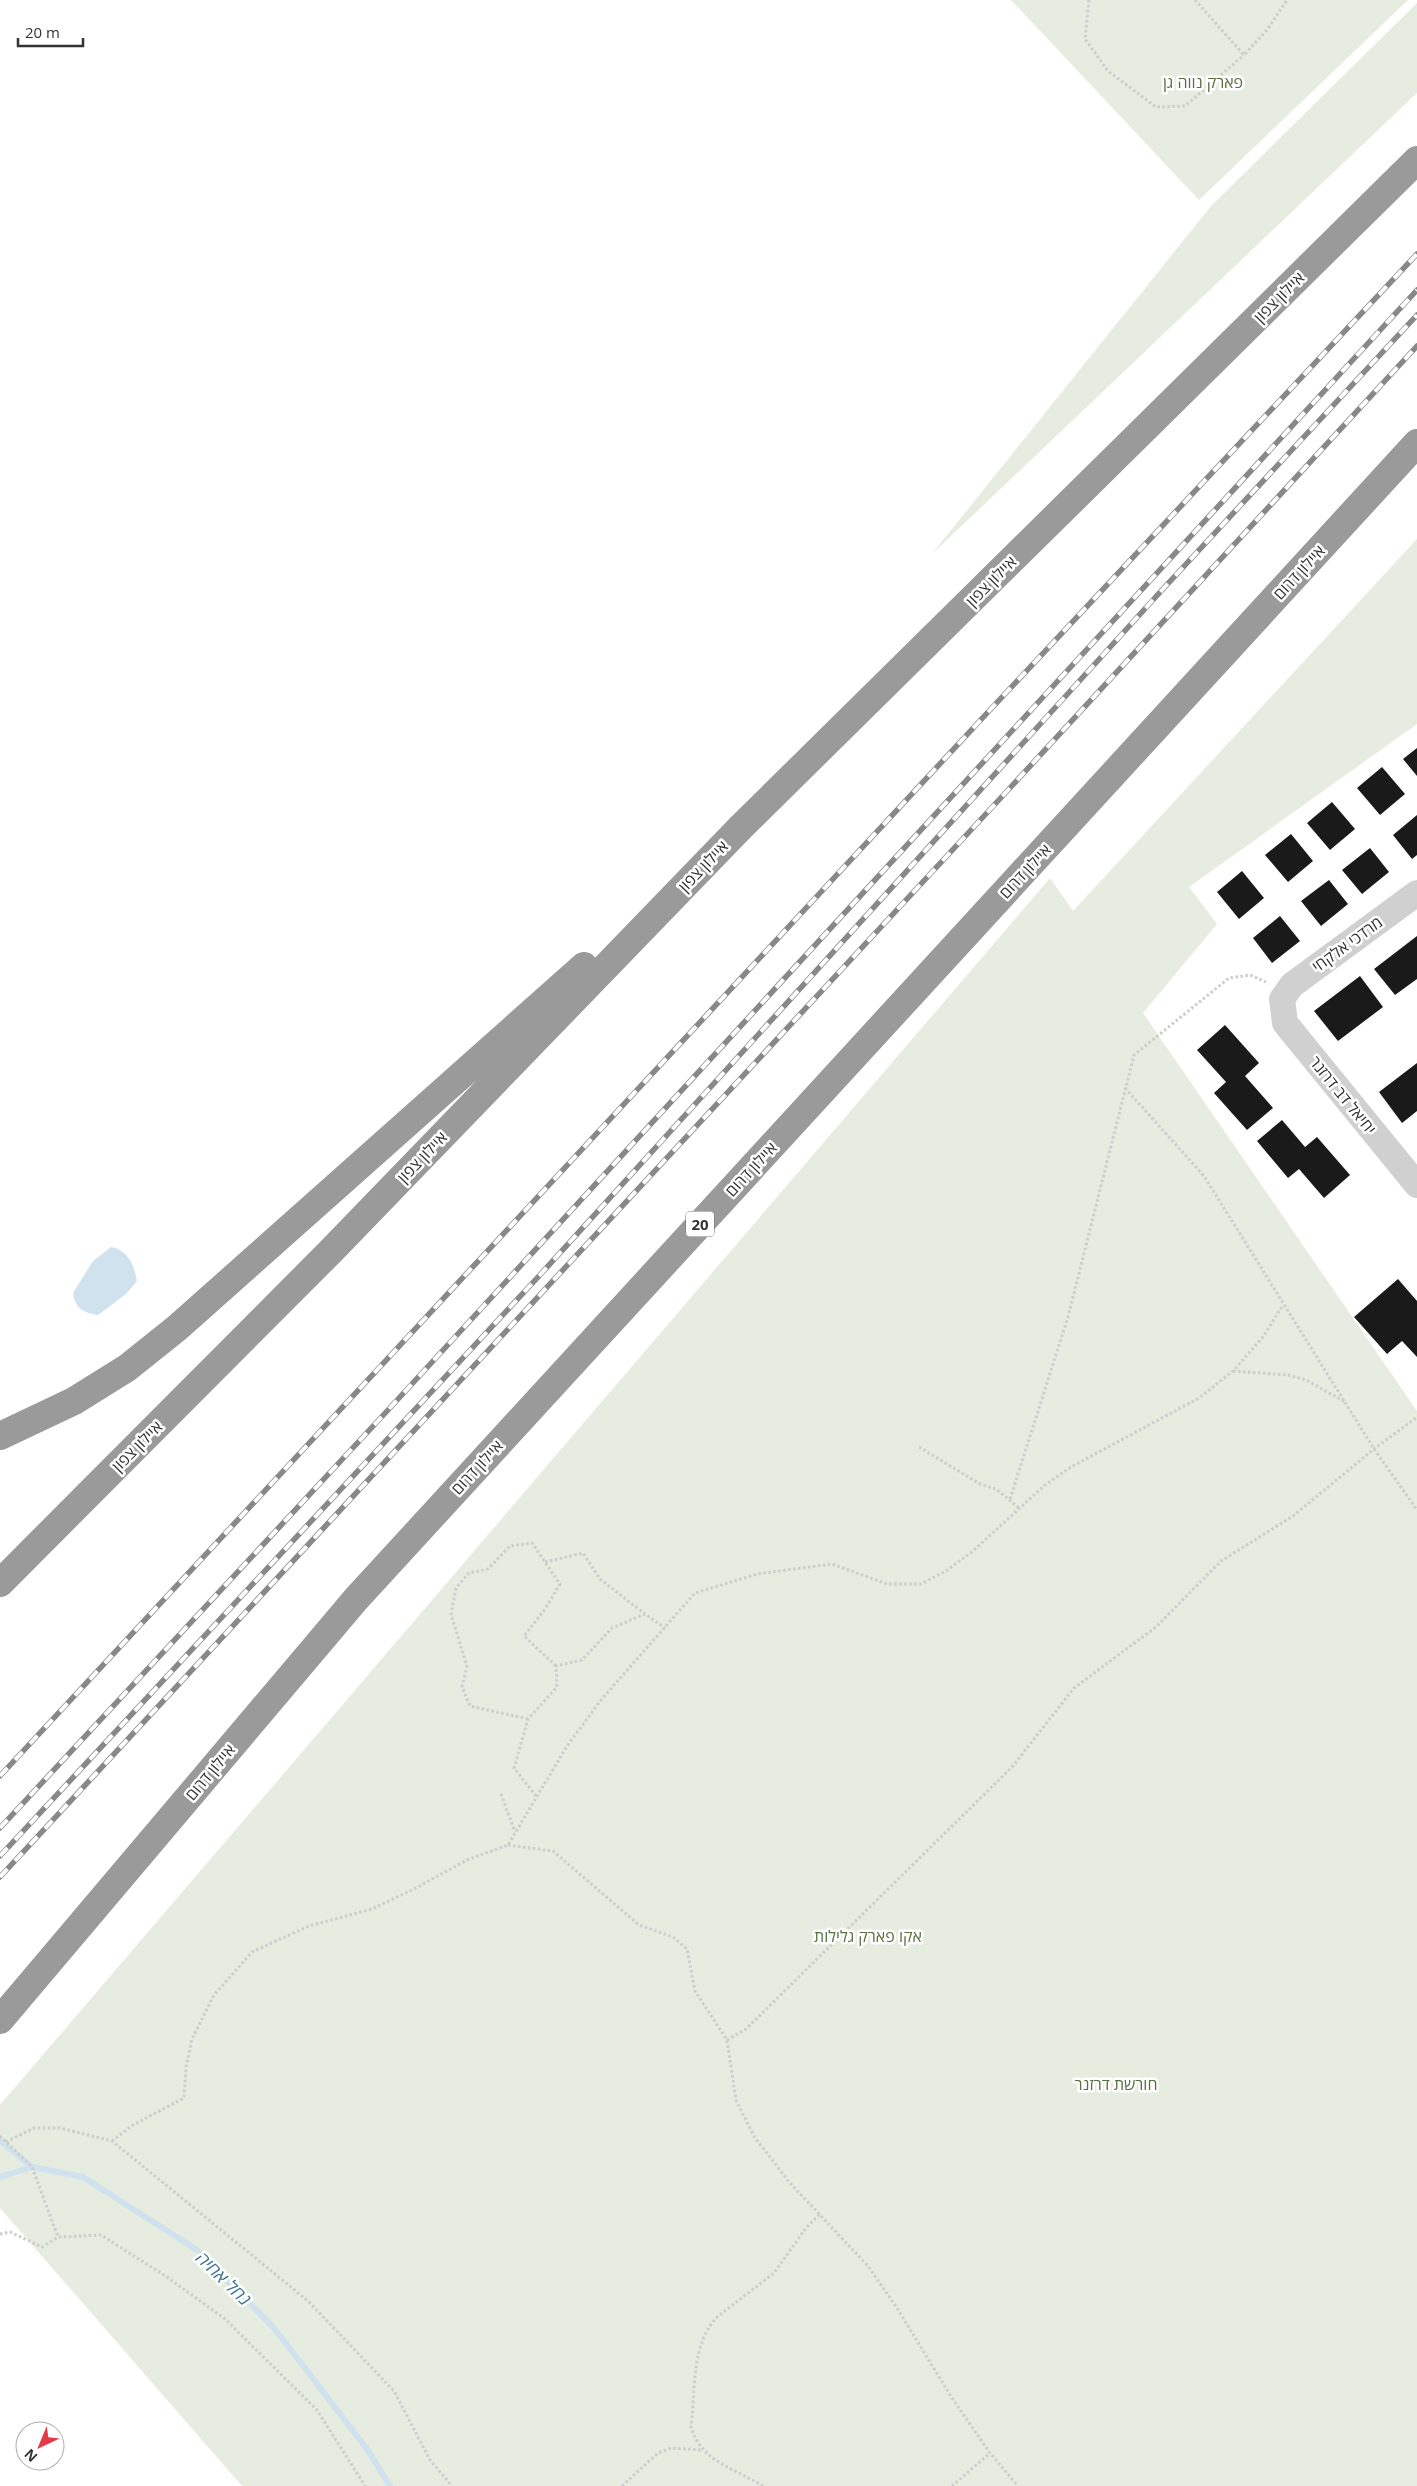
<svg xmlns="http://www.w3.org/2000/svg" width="1417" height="2486" font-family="'Open Sans',Heebo,sans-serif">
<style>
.green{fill:#e6ecdf}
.water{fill:#cfe2ee}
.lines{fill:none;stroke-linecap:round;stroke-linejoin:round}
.stream{stroke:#cfe2ee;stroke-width:6}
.building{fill:#1a1a1a}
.path{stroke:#cdcdcd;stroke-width:3;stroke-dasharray:2.5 2.5;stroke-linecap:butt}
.minor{stroke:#d0d0d0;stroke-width:26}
.motorway{stroke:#9a9a9a;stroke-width:28}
.rail-casing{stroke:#888;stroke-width:5.5}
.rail{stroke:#fff;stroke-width:4;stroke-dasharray:11;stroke-linecap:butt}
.labels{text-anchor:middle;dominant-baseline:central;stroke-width:5;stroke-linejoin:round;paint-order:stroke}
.shield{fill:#fff;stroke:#707070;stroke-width:1}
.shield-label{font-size:15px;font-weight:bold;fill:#333}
.park-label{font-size:16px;fill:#56703f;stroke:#fff}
.street-label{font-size:16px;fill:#333;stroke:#fff}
.water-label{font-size:18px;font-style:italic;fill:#3f7597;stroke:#fff}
</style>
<rect width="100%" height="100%" fill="#fff"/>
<path class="green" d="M1011 0H1408L1199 200Z
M1417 3V93L932 554 1211 206Z
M1417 539V724L1189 887 1217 924 1143 1013 1417 1411V2486H242L0 2208V2105L1050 878 1073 911Z"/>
<path class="water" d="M111 1247C128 1250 134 1265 137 1281L126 1294 98 1315C83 1313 75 1308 73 1293L93 1261Z"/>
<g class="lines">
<path class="stream" d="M0 2140 32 2167 83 2177 197 2250 274 2328 367 2449 390 2486
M0 2177 32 2167"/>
</g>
<path class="building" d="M1417 748V776L1403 759Z
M1382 767 1405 794 1380 815 1357 788Z
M1332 802 1355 829 1330 850 1307 823Z
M1417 815V855L1412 859 1393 835Z
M1291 834 1313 861 1288 882 1265 855Z
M1370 848 1389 872 1362 894 1342 870Z
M1242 871 1264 898 1239 919 1217 892Z
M1329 880 1348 904 1321 926 1301 901Z
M1280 916 1300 941 1272 963 1253 938Z
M1417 936V979L1395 995 1374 969Z
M1360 976 1383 1007 1338 1041 1314 1011Z
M1225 1025 1259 1063 1245 1076 1273 1108 1247 1130 1214 1093 1226 1082 1197 1050Z
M1417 1063V1111L1402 1123 1379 1092Z
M1282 1120 1305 1147 1317 1137 1350 1175 1324 1198 1299 1169 1288 1178 1257 1141Z
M1398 1279 1417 1301V1357L1402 1341 1387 1354 1354 1317Z"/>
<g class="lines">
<path class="path" d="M1089 0 1085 39 1108 71 1156 107 1185 106 1244 55
M1195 0 1244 55 1267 30 1287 0
M1125 1088 1204 1176 1374 1449 1417 1510
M1233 1371 1288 1375 1306 1380 1345 1402
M919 1447 980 1484 996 1489 1019 1508
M1010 1499 1068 1317 1134 1055 1229 978 1250 975 1266 982
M545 1562 583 1553 600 1579 645 1614
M528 1719 470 1706 462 1687 467 1667 451 1614 456 1588 469 1573 488 1569 510 1546 532 1543 560 1584 545 1609 524 1636 556 1666
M501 1794 515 1832
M536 1796 514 1768 528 1719 557 1687 556 1666 582 1660 612 1628 645 1614 665 1628
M508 1845 553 1851 639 1925 673 1937 687 1949 695 1991 727 2040 736 2100 755 2138 790 2183 868 2266 897 2308 952 2398 990 2453 1018 2486
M727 2040 746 2029 1012 1767 1074 1688 1156 1627 1221 1561 1293 1516 1374 1449 1417 1417
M0 2136 32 2167 58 2237 101 2235 167 2277 225 2319 317 2410 365 2486
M112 2141 133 2125 184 2098 186 2067 192 2039 214 1995 252 1952 309 1926 372 1909 414 1889 467 1860 508 1845 567 1746 601 1700 695 1593 757 1574 832 1564 887 1584H921L946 1571 973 1551 1045 1485 1071 1467 1199 1398 1233 1371 1263 1337 1283 1305
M6 2142 34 2128H60L112 2141 308 2301 394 2391 430 2460 452 2486
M0 2234 10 2232 42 2247 58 2237
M622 2486 658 2453 671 2448 702 2450
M763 2486C736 2469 701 2462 691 2427 696 2389 690 2347 717 2317L774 2273 806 2228 820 2214
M952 2486 990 2453"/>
<path class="minor" d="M1417 893 1292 985 1282 999 1285 1023 1417 1185"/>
<path class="motorway" d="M0 1436 74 1401 127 1368 177 1328 584 966
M0 1583 331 1251 740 828 1417 160
M0 2020 356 1599 1417 443"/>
<defs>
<path id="rail" d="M0 1776 989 711 1417 254
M0 1828 388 1410 1417 290
M0 1856 539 1276 1162 590 1417 315
M0 1877 1009 789 1417 346"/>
</defs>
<use href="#rail" class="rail-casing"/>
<use href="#rail" class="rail"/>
</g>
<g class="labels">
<rect class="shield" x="686" y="1211.5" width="28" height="25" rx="4"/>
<g class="shield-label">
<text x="700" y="1224">20</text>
</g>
<g class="park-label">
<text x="1203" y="82">פארק נווה גן</text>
<text x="868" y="1936">אקו פארק גלילות</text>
<text x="1116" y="2084">חורשת דרזנר</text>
</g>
<g class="street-label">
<text transform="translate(1279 297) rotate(-45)">איילון צפון</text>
<text transform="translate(1299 572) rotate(-47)">איילון דרום</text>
<text transform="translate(991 581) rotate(-45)">איילון צפון</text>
<text transform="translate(703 866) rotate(-46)">איילון צפון</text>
<text transform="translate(1025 871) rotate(-47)">איילון דרום</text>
<text transform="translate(1347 944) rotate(-36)">מרדכי אלקחי</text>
<text transform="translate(1343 1095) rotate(51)">יחיאל דב דרזנר</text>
<text transform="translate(422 1157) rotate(-46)">איילון צפון</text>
<text transform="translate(751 1169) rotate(-47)">איילון דרום</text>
<text transform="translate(137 1446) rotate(-45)">איילון צפון</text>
<text transform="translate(477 1467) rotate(-47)">איילון דרום</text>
<text transform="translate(210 1772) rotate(-50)">איילון דרום</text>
</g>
<g class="water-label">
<text transform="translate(224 2278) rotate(44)">נחל אחיה</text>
</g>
</g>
<g transform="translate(40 2446) rotate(224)"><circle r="24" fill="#ffffff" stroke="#adadad"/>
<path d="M0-4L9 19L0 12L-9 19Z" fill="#e63946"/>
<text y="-8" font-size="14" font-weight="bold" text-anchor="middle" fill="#333333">N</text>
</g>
<path d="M18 38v8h65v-8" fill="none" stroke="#333333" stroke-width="2.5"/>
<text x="25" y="38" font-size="15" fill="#333333" stroke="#ffffff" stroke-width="4" paint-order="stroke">20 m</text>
</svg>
